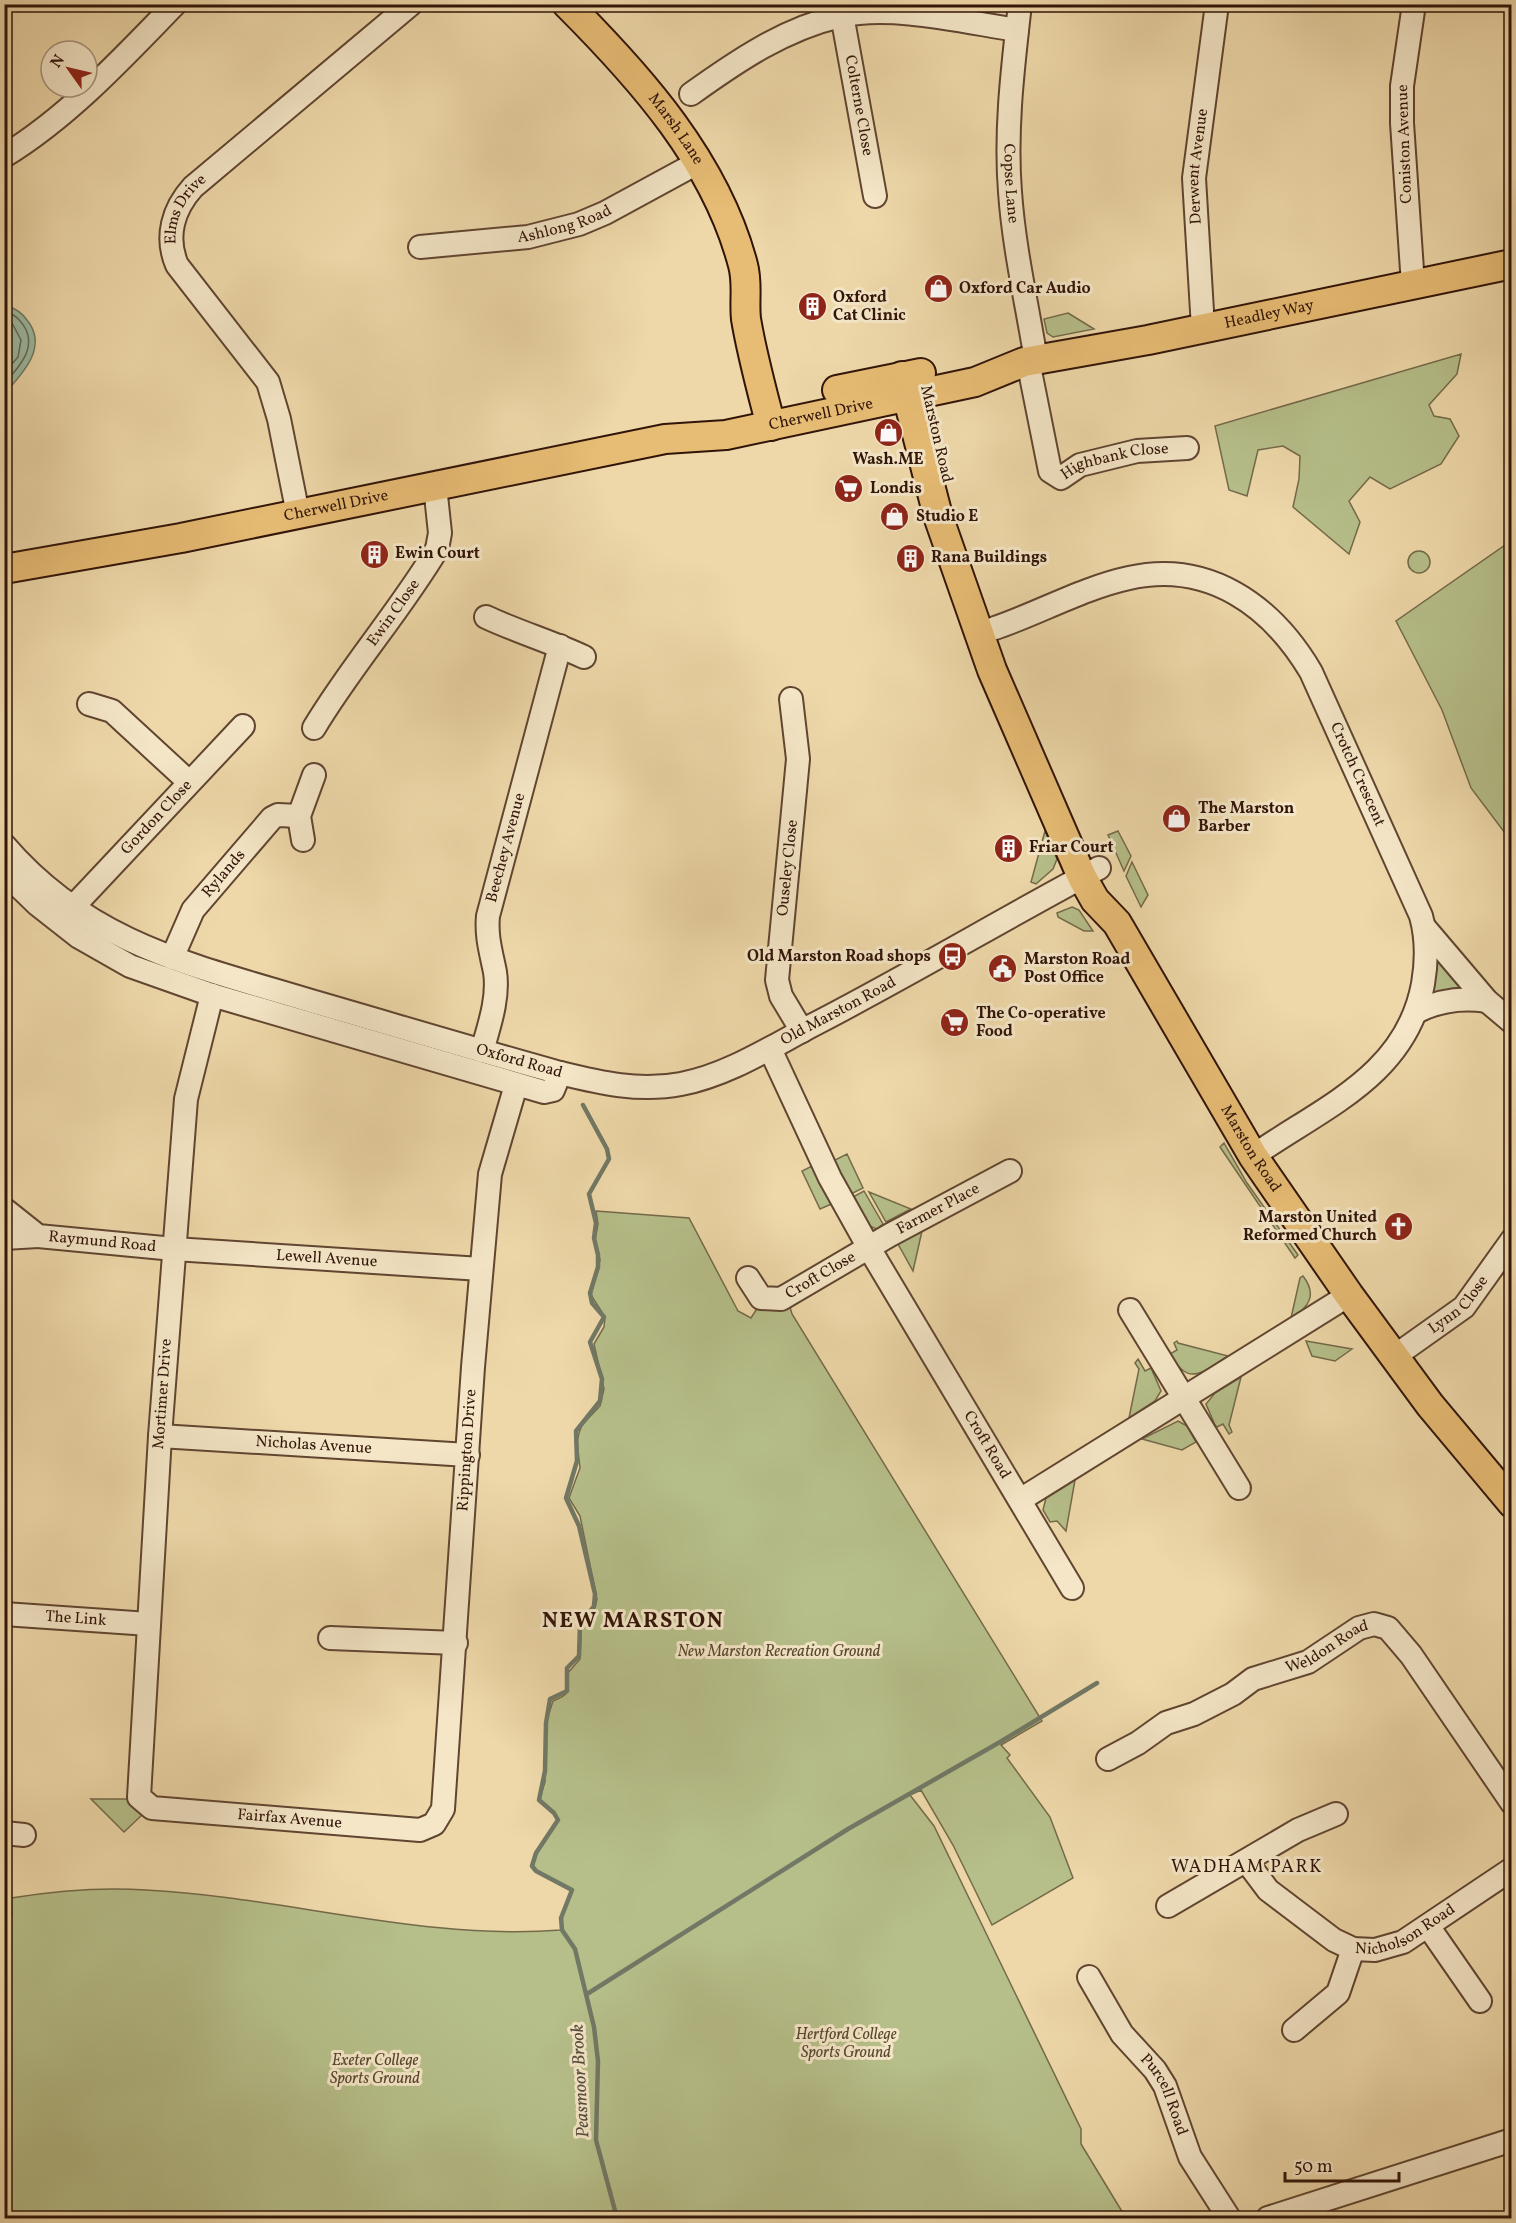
<svg xmlns="http://www.w3.org/2000/svg" width="1516" height="2223" font-family="Vollkorn,serif">
<style>
.green{fill:#b6bf8a;stroke:#746a4a;stroke-width:1.5}
.water{fill:#9bbba3;stroke:#717865;stroke-width:1.5}
.lines{fill:none;stroke-linecap:round;stroke-linejoin:round}
.shore{stroke:#666856;stroke-width:1.5}
.stream{stroke:#717865;stroke-width:4.5}
.minor-casing{stroke:#604531;stroke-width:26}
.major-casing{stroke:#311409;stroke-width:32}
.minor{stroke:#f4e6c7;stroke-width:22}
.major{stroke:#e7bc74;stroke-width:28}
.labels{text-anchor:middle;dominant-baseline:central;stroke-width:6;stroke-linejoin:round;paint-order:stroke}
.street-label{font-size:16px;fill:#311409;stroke:#f4e6c7}
.poi-label{font-size:16px;font-weight:bold;fill:#311409;stroke:#f4e6c7;text-anchor:start}
.park-label{font-size:16px;font-style:italic;fill:#594730;stroke:#f4e6c7}
.neighbourhood-label{font-size:18px;letter-spacing:1.5px;fill:#311409;stroke:#f4e6c7}
.water-label{font-size:18px;font-style:italic;fill:#564e3f;stroke:#f4e6c7}
.district-label{font-size:22px;font-weight:bold;letter-spacing:1.5px;fill:#311409;stroke:#f4e6c7}
</style>
<rect width="100%" height="100%" fill="#eed8a9"/>
<filter id="stains"><feTurbulence type="fractalNoise" baseFrequency=".00333" numOctaves="4"/><feColorMatrix values="0 0 0 0 .2 0 0 0 0 .09 0 0 0 0 .02 0 0 0 .5 -.17"/></filter>
<radialGradient id="worn" r=".72"><stop offset=".6" stop-color="#630" stop-opacity="0"/><stop offset="1" stop-color="#630" stop-opacity=".3"/></radialGradient>
<path class="green" d="M1068 313 1094 329 1053 337 1047 333 1044 319Z
M1461 354 1457 374 1429 405 1434 416 1450 419 1459 436 1441 464 1390 489 1370 477 1349 501 1360 522 1349 554 1293 507 1299 479 1300 456 1283 446 1258 450 1247 496 1229 490 1215 426Z
M1511 541V841L1471 788 1442 710 1396 621Z
M1408 562a11 11 0 1 1 22 0a11 11 0 1 1-22 0Z
M1045 831 1057 859 1053 869 1036 884 1031 882Z
M1118 831 1131 856 1124 871 1108 835Z
M1132 862 1148 895 1141 907 1126 876Z
M1072 907 1079 910 1093 931H1084L1058 917 1057 913Z
M1438 958 1461 985 1460 990 1432 993 1434 961Z
M1224 1143 1247 1183 1298 1255 1295 1258 1220 1147Z
M847 1154 863 1188 849 1195 833 1161Z
M818 1163 836 1202 820 1209 802 1171Z
M864 1191 883 1224 877 1229 869 1226 853 1197Z
M869 1192 911 1209 886 1222Z
M596 1211 689 1218 738 1311 751 1318 758 1307 788 1300 792 1314 1042 1721 1001 1745 1010 1755 1007 1758 1050 1817 1073 1878 992 1925 953 1845 921 1790 910 1795 934 1826 1081 2129V2144L1126 2218H5L4 1916H12L11 1898C54 1891 102 1887 146 1890 285 1897 422 1941 561 1930V1918L572 1890 536 1871 532 1866 536 1853 558 1820 554 1813 539 1800 545 1782 546 1723 553 1701C572 1693 567 1693 567 1674L580 1659 581 1629 595 1608 597 1599 580 1516 569 1498 580 1468 577 1442 579 1433 582 1425 600 1406 604 1389 594 1344 604 1327 605 1317 591 1295 600 1260 595 1240 598 1224Z
M922 1231 913 1271 898 1244Z
M1303 1276C1317 1294 1310 1307 1291 1318L1300 1278Z
M1177 1341 1178 1343 1228 1356C1202 1372 1189 1388 1170 1354L1177 1350 1174 1343Z
M1306 1341 1352 1349 1335 1361 1312 1356Z
M1138 1359 1145 1371 1151 1368 1161 1391 1155 1401 1129 1418 1139 1369 1135 1363Z
M1241 1377 1229 1425 1232 1432 1229 1434 1223 1424 1217 1427 1215 1425 1206 1404 1215 1393Z
M1178 1421 1187 1426 1196 1442 1182 1450 1142 1439Z
M1075 1480 1066 1531 1057 1521 1050 1522 1043 1510 1046 1498Z
M91 1799H129L142 1815 124 1832Z"/>
<path class="water" d="M9 307C17 309 22 313 27 320 49 347 22 374 5 393L4 308Z"/>
<g class="lines">
<path class="shore" d="M4 313C12 313 16 316 21 322 40 345 20 366 4 384
M4 321 12 323 21 340 18 357 4 373"/>
<path class="stream" d="M583 1105 607 1149 609 1159 589 1194 596 1223 594 1238 598 1255V1267L590 1293 592 1303 604 1317 590 1342 602 1379 600 1401 576 1431 577 1461 566 1498 579 1526 595 1594 594 1606 580 1625 579 1656 567 1668V1691L550 1699 546 1723 545 1771 539 1800 554 1813 558 1820 536 1853 532 1866 536 1871 572 1890 561 1918 562 1930 575 1949 594 2027 598 2061 596 2140 617 2218
M587 1994 848 1829 1000 1742 1097 1683"/>
<defs>
<g id="minor">
<path id="s1" d="M1020 4C1013 66 1005 130 1010 192 1014 249 1027 304 1036 360"/>
<path id="s2" d="M842 15 875 196"/>
<path d="M691 94C737 61 784 29 840 16 892 4 964 22 1017 30"/>
<path d="M4 156C67 118 124 57 175 4"/>
<path id="s3" d="M420 247 528 237 579 224 605 213 697 163"/>
<path d="M1413 285 1402 123V86L1414 4"/>
<path id="s4" d="M1203 328 1194 178 1217 4"/>
<path id="s5" d="M1028 361 1050 471 1061 478 1080 465 1137 451 1187 448"/>
<path id="s6" d="M298 514 279 419 268 382 177 265C165 237 173 209 193 187L411 4"/>
<path d="M486 617C518 632 552 642 584 657"/>
<path id="s7" d="M995 628C1039 613 1083 588 1129 578 1209 560 1272 606 1311 672L1421 916C1427 938 1427 961 1423 984 1406 1076 1323 1107 1253 1156"/>
<path d="M791 699 798 759 777 980 781 996 802 1031"/>
<path d="M89 704 112 711 189 782"/>
<path id="s8" d="M314 728C351 666 400 611 437 549L440 533 435 486"/>
<path d="M303 840 299 816 314 775"/>
<path id="s9" d="M4 845C89 944 192 965 311 1001 394 1025 477 1050 560 1073 601 1083 639 1092 681 1084 728 1075 771 1047 813 1025 910 975 1003 919 1099 868"/>
<path d="M4 872 37 904 79 937 130 966 212 995 544 1092 553 1090 560 1073"/>
<path id="s10" d="M72 908 243 726"/>
<path d="M1425 928 1487 1001 1512 1022"/>
<path id="s11" d="M172 958 193 910 272 818 278 815 299 816"/>
<path id="s12" d="M212 995 186 1099 160 1436 139 1797 152 1808 420 1830 434 1824 443 1809 473 1367 490 1174 516 1085"/>
<path d="M1418 1011C1440 1000 1462 997 1487 1001"/>
<path id="s13" d="M770 1049 830 1178 869 1248 1072 1588"/>
<path id="s14" d="M482 1051C489 1026 499 998 495 972 491 952 486 936 488 916L560 646"/>
<path id="s15" d="M4 1209 38 1236 174 1249 481 1269"/>
<path d="M4 1238 38 1236"/>
<path id="s16" d="M748 1278 761 1298 781 1299 890 1235 1010 1171"/>
<path d="M1130 1310 1239 1488"/>
<path id="s17" d="M1395 1356 1464 1307 1512 1240"/>
<path id="s18" d="M160 1436 468 1455"/>
<path d="M1020 1500 1349 1295"/>
<path id="s19" d="M4 1614 149 1624"/>
<path d="M330 1638 456 1643"/>
<path id="s20" d="M1108 1759 1138 1743 1166 1723 1194 1714 1233 1694 1253 1679 1308 1662 1359 1628 1374 1624 1388 1628 1411 1655 1512 1803"/>
<path d="M4 1833 24 1835"/>
<path id="s21" d="M1247 1862 1268 1890 1334 1940 1353 1949 1375 1950 1403 1942 1512 1869"/>
<path d="M1168 1906 1298 1830 1336 1814"/>
<path d="M1428 1926 1480 2001"/>
<path id="s22" d="M1089 1977 1122 2034 1155 2070 1165 2086 1190 2157 1229 2218"/>
<path d="M1294 2030 1338 1993 1353 1949"/>
<path d="M1268 2218 1512 2140"/>
</g>
<g id="major">
<path id="s23" d="M567 4C641 78 716 162 743 265 748 283 744 301 746 319 752 355 762 391 771 426"/>
<path id="s24" d="M902 376 938 516 992 670 1082 877 1095 900 1117 923 1253 1156 1349 1295 1430 1405 1512 1503"/>
<path d="M837 390 921 373"/>
<path id="s25" d="M4 569 181 538 665 439 726 435 975 382 1024 362 1148 340 1512 264"/>
</g>
</defs>
<use href="#minor" class="minor-casing"/>
<use href="#major" class="major-casing"/>
<use href="#minor" class="minor"/>
<use href="#major" class="major"/>
</g>
<defs>
<symbol id="shop-disc" viewBox="-11 -11 22 22"><circle r="9.5" fill="#8f2418" stroke="#f4e6c7"/><path d="M-5-2.5h2.3a2.7 3.5 0 0 1 5.4 0H5L5.5 6h-11ZM-1.5-2.5h3a1.5 2.3 0 0 0-3 0Z" fill="#fff"/></symbol>
<symbol id="building-disc" viewBox="-11 -11 22 22"><circle r="9.5" fill="#8f2418" stroke="#f4e6c7"/><path d="M-4-6H4V6H1V3H-1V6H-4ZM-2.5-4.3h1.7v1.8h-1.7ZM.8-4.3h1.7v1.8H.8ZM-2.5-1h1.7V.8h-1.7ZM.8-1h1.7V.8H.8Z" fill="#fff"/></symbol>
<symbol id="supermarket-disc" viewBox="-11 -11 22 22"><circle r="9.5" fill="#8f2418" stroke="#f4e6c7"/><path d="M-6-5.5h2.5l.6 2H6L4.5 2H-2.5L-4.4-4H-6ZM-1.5 3.2a1.3 1.3 0 1 0 .1 0ZM3 3.2a1.3 1.3 0 1 0 .1 0Z" fill="#fff"/></symbol>
<symbol id="bus-disc" viewBox="-11 -11 22 22"><circle r="9.5" fill="#8f2418" stroke="#f4e6c7"/><path d="M-5-6H5V4H4V6H2V4H-2V6H-4V4H-5ZM-3.5-4V0h7V-4ZM-3.5 1.2v1.5H-2V1.2ZM2 1.2v1.5H3.5V1.2Z" fill="#fff"/></symbol>
<symbol id="civic-disc" viewBox="-11 -11 22 22"><circle r="9.5" fill="#8f2418" stroke="#f4e6c7"/><path d="M-.6-6.5H3V-4.5H.6V-3L4-1V1h2V6H-6V1h2V-1L-.6-3ZM-1.2 2.5V6h2.4V2.5Z" fill="#fff"/></symbol>
<symbol id="church-disc" viewBox="-11 -11 22 22"><circle r="9.5" fill="#8f2418" stroke="#f4e6c7"/><path d="M-1.2-6h2.4v3.5h3.3v2.4h-3.3V6h-2.4V-.1h-3.3v-2.4h3.3Z" fill="#fff"/></symbol>
</defs>
<g fill-rule="evenodd">
<use href="#shop-disc" x="922" y="272" width="33" height="33"/>
<use href="#building-disc" x="796" y="290" width="33" height="33"/>
<use href="#shop-disc" x="872" y="416" width="33" height="33"/>
<use href="#supermarket-disc" x="832" y="472" width="33" height="33"/>
<use href="#shop-disc" x="878" y="500" width="33" height="33"/>
<use href="#building-disc" x="358" y="538" width="33" height="33"/>
<use href="#building-disc" x="894" y="542" width="33" height="33"/>
<use href="#shop-disc" x="1160" y="802" width="33" height="33"/>
<use href="#building-disc" x="992" y="832" width="33" height="33"/>
<use href="#bus-disc" x="936" y="940" width="33" height="33"/>
<use href="#civic-disc" x="986" y="952" width="33" height="33"/>
<use href="#supermarket-disc" x="938" y="1006" width="33" height="33"/>
<use href="#church-disc" x="1382" y="1210" width="33" height="33"/>
</g>
<g class="labels">
<g class="street-label">
<text stroke="none"><textPath href="#s2" startOffset="92">Colterne Close</textPath></text>
<text stroke="none"><textPath href="#s23" startOffset="166">Marsh Lane</textPath></text>
<text transform="translate(1405 144) rotate(-92)">Coniston Avenue</text>
<text stroke="none"><textPath href="#s4" startOffset="162">Derwent Avenue</textPath></text>
<text stroke="none"><textPath href="#s1" startOffset="180">Copse Lane</textPath></text>
<text stroke="none"><textPath href="#s6" startOffset="344">Elms Drive</textPath></text>
<text stroke="none"><textPath href="#s3" startOffset="147">Ashlong Road</textPath></text>
<text stroke="none"><textPath href="#s25" startOffset="1292">Headley Way</textPath></text>
<text stroke="none"><textPath href="#s25" startOffset="832">Cherwell Drive</textPath></text>
<text transform="translate(936 434) rotate(77)">Marston Road</text>
<text stroke="none"><textPath href="#s5" startOffset="183">Highbank Close</textPath></text>
<text stroke="none"><textPath href="#s25" startOffset="338">Cherwell Drive</textPath></text>
<text stroke="none"><textPath href="#s8" startOffset="140">Ewin Close</textPath></text>
<text stroke="none"><textPath href="#s7" startOffset="476">Crotch Crescent</textPath></text>
<text stroke="none"><textPath href="#s10" startOffset="124">Gordon Close</textPath></text>
<text stroke="none"><textPath href="#s14" startOffset="208">Beechey Avenue</textPath></text>
<text transform="translate(788 868) rotate(-84)">Ouseley Close</text>
<text stroke="none"><textPath href="#s11" startOffset="100">Rylands</textPath></text>
<text stroke="none"><textPath href="#s9" startOffset="906">Old Marston Road</textPath></text>
<text stroke="none"><textPath href="#s9" startOffset="567">Oxford Road</textPath></text>
<text stroke="none"><textPath href="#s24" startOffset="854">Marston Road</textPath></text>
<text stroke="none"><textPath href="#s16" startOffset="225">Farmer Place</textPath></text>
<text stroke="none"><textPath href="#s15" startOffset="108">Raymund Road</textPath></text>
<text stroke="none"><textPath href="#s15" startOffset="333">Lewell Avenue</textPath></text>
<text stroke="none"><textPath href="#s16" startOffset="90">Croft Close</textPath></text>
<text stroke="none"><textPath href="#s17" startOffset="82">Lynn Close</textPath></text>
<text transform="translate(163 1394) rotate(-86)">Mortimer Drive</text>
<text stroke="none"><textPath href="#s13" startOffset="452">Croft Road</textPath></text>
<text stroke="none"><textPath href="#s18" startOffset="154">Nicholas Avenue</textPath></text>
<text stroke="none"><textPath href="#s12" startOffset="1485">Rippington Drive</textPath></text>
<text stroke="none"><textPath href="#s19" startOffset="72">The Link</textPath></text>
<text stroke="none"><textPath href="#s20" startOffset="248">Weldon Road</textPath></text>
<text stroke="none"><textPath href="#s12" startOffset="962">Fairfax Avenue</textPath></text>
<text stroke="none"><textPath href="#s21" startOffset="196">Nicholson Road</textPath></text>
<text stroke="none"><textPath href="#s22" startOffset="141">Purcell Road</textPath></text>
</g>
<g class="poi-label">
<text x="959" y="289">Oxford Car Audio</text>
<text x="833" y="298">Oxford<tspan x="833" dy="18">Cat Clinic</tspan></text>
<text x="888" y="460" text-anchor="middle">Wash.ME</text>
<text x="870" y="489">Londis</text>
<text x="916" y="517">Studio E</text>
<text x="395" y="554">Ewin Court</text>
<text x="931" y="558">Rana Buildings</text>
<text x="1198" y="809">The Marston<tspan x="1198" dy="18">Barber</tspan></text>
<text x="1029" y="848">Friar Court</text>
<text x="931" y="957" text-anchor="end">Old Marston Road shops</text>
<text x="1024" y="960">Marston Road<tspan x="1024" dy="18">Post Office</tspan></text>
<text x="976" y="1014">The Co-operative<tspan x="976" dy="18">Food</tspan></text>
<text x="1377" y="1218" text-anchor="end">Marston United<tspan x="1377" dy="18">Reformed Church</tspan></text>
</g>
<g class="park-label">
<text x="779" y="1652">New Marston Recreation Ground</text>
<text x="846" y="2035">Hertford College<tspan x="846" dy="18">Sports Ground</tspan></text>
<text x="375" y="2061">Exeter College<tspan x="375" dy="18">Sports Ground</tspan></text>
</g>
<g class="neighbourhood-label">
<text x="1247" y="1867">WADHAM PARK</text>
</g>
<g class="water-label">
<text transform="translate(581 2081) rotate(-93)">Peasmoor Brook</text>
</g>
<g class="district-label">
<text x="633" y="1621">NEW MARSTON</text>
</g>
</g>
<rect width="1516" height="2223" fill="none" stroke="#eed8a9" stroke-width="24"/>
<rect x="6" y="6" width="1504" height="2211" fill="none" stroke="#311409" stroke-width="3"/>
<rect x="12" y="12" width="1492" height="2199" fill="none" stroke="#311409" stroke-width="1.5"/>
<g transform="translate(69 69) rotate(304)"><circle r="28" fill="#f4e6c7" stroke="#a6927b" stroke-width="1.5"/>
<path d="M0-4.5L10 22L0 15L-10 22Z" fill="#8f2418"/>
<text y="-9" font-size="16" font-weight="bold" text-anchor="middle" fill="#311409">N</text>
</g>
<path d="M1285 2172v9h114v-9" fill="none" stroke="#311409" stroke-width="3"/>
<text x="1294" y="2172" font-size="18" fill="#311409" stroke="#f4e6c7" stroke-width="4.5" paint-order="stroke">50 m</text>
<rect width="100%" height="100%" filter="url(#stains)"/>
<rect width="100%" height="100%" fill="url(#worn)"/>
</svg>
